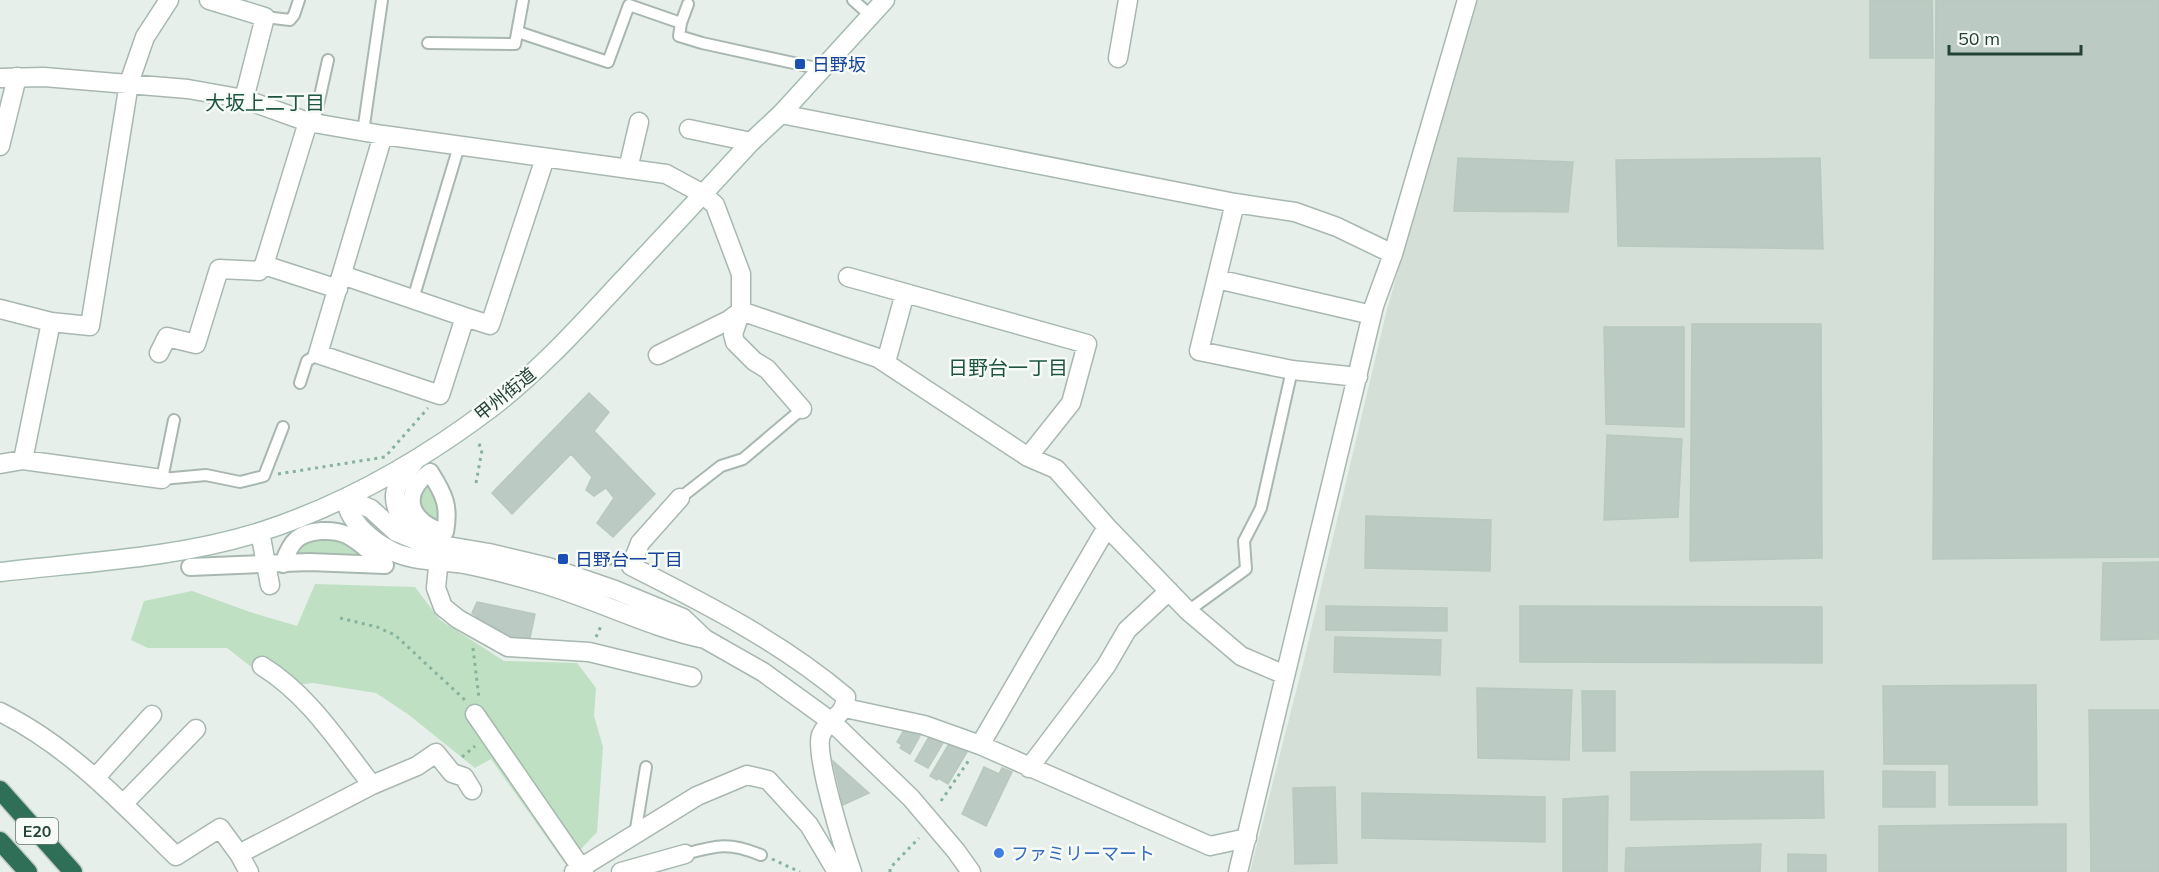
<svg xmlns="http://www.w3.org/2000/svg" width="2159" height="872" font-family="Mulish,'Noto Sans JP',sans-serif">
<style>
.built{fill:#d4dfd8}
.green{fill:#bfe0c3}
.building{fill:#bbcac2;stroke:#b8c9bf;stroke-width:1.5}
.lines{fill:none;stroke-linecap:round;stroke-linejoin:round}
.service-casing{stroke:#a8b8b0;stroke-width:14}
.pedestrian-casing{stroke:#a8b8b0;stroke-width:20}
.minor-casing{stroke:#a8b8b0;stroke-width:21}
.tertiary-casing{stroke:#a8b8b0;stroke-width:21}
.secondary-casing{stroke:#a4bbb0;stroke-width:21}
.motorway-casing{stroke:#c2cac6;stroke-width:21}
.path{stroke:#86b39e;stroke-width:3;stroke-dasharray:3 4.5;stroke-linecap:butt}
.service{stroke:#fff;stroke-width:10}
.pedestrian{stroke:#fff;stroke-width:16}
.minor{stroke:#fff;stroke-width:18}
.tertiary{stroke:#fff;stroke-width:18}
.secondary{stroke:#fff;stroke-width:18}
.motorway{stroke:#2f6f58;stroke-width:18}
.transit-dot{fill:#1a4fb4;stroke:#f7fbf8;stroke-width:2}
.shop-dot{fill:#3f7fe0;stroke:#f7fbf8;stroke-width:2}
.labels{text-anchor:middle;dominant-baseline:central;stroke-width:5;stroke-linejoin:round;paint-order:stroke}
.shield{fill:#f7fbf8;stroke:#637a70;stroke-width:1.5}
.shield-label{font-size:16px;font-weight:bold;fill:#244235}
.transit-label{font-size:18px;fill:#164399;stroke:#f7fbf8;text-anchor:start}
.street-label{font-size:18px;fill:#244235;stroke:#f7fbf8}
.shop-label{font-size:18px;fill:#366cbe;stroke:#f7fbf8;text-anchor:start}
.neighbourhood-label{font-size:20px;fill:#1f5540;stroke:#f7fbf8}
</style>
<rect width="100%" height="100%" fill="#e6efea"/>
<path class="built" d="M1478 0H2159V872H1250L1303 664 1387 309Z"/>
<path class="green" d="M429 482 437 494 441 523 429 518 417 508V490Z
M320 537 344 540 366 558H291L299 545Z
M315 584 415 587 440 620 504 661 577 663 596 688 594 716 603 747 597 832 566 865 491 759 475 768 409 715 376 693 313 683 277 687 227 648H148L131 640 144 601 192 591 250 612 297 626Z"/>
<path class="building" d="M1870 0H1932L1933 58H1870Z
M1936 0H2159V557L1933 559Z
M1458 158 1573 162 1568 212 1454 211Z
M1820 158 1823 249 1618 246 1616 160Z
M1692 324H1821L1822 558 1690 561Z
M1604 327H1684V427L1606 424Z
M589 393 609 412 594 431 655 494 613 537 597 523 614 498 606 488 594 496 586 490 592 477 571 454 512 514 492 493Z
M1607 435 1682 439 1678 517 1604 520Z
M1366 516 1491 520 1490 571 1365 568Z
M2159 562V639L2101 640 2103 563Z
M477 602 535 614 530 638H510L507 634 493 630 472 613Z
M1326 606 1447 608V631L1326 630Z
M1520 606 1822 607V663L1520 662Z
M1335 637 1441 640 1440 675 1334 672Z
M2036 685 2037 805H1949V764H1884L1883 686Z
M1477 688 1572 690 1569 760 1478 758Z
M1582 691H1615V751H1583Z
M2089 710H2159V872H2091Z
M904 730 912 734 914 730 921 734 910 754 900 748 902 745 897 742Z
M930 735 943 743 928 768 915 761Z
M950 742 967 752 948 784 938 778 937 780 930 776Z
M833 761 869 793 843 805Z
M984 767 999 774 1002 768 1012 772 986 826 962 814Z
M1823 771 1824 818 1631 820V772Z
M1883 771 1935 772V807H1883Z
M1335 787 1337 863 1295 864 1293 788Z
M1362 793 1545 797V842L1362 838Z
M1608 796 1607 872H1563V799Z
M2066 824V872H1879V826Z
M1761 844 1760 872H1625L1626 848Z
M1788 854 1826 855V872H1788Z"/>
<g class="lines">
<defs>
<path id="service" d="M853 0 870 15
M265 17 290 20 294 15 299 0
M681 23 688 4
M518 32 608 62 629 5 681 23 679 36 702 43 821 69
M428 43 515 44 523 0
M314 123 328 60
M363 132 382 0
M413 299 459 146
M300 383 307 361 318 354
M174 420 162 479 206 475 240 482 264 476 283 427
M680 498 721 466 743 459 802 409
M1188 611 1246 569 1244 541 1261 508 1292 370
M635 835 646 767
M685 854C718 845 729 842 761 855"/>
<path id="pedestrian" d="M430 472C444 494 450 506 445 532 411 524 398 495 430 472Z
M283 564C286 555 290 545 297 539 309 529 334 529 347 535 361 542 373 555 385 565
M190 567 309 562 385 565"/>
<path id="minor" d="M209 0 265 17 244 99
M1118 58 1128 0
M0 78 44 77 188 89 244 99 308 122 383 135 666 174 703 194 715 205 741 274V311L733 334 735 342 754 361 767 369 802 409
M781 114 1235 203 1295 212 1337 227 1393 254
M308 122 264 265 338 289
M689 129 751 142
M383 135 318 354 440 395 465 317 490 325 545 158
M0 146 17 77
M628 169 639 122
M1235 203 1199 351 1292 370 1358 377
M342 275 465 317
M848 277 1087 344 1071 403 1028 457
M1217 279 1372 315
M0 309 51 322 90 326 129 83 145 37 169 0
M159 353 167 337 196 344 219 269 259 271 264 265
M658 355 729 320 741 311 878 358 1028 457 1056 469 1107 527 1188 611 1241 656 1285 675
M886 362 905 293
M23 460 51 322
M0 464 23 460 162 479
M680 498 640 543 631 566C706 604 781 642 846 697 845 717 828 718 821 735 814 754 844 849 852 872
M260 532 270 585
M440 547 436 588 443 607 458 619 508 647 589 652 692 677
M845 708 924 725 980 745 1210 846 1247 838
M0 712C69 746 122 803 176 856L220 828 239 854 249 872
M475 714 584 872
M980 745 1107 527
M1029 768 1106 666 1127 630 1169 591
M96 777 152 715
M372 785 417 766 436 753 452 773 464 777 472 790
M123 804 196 729
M239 854 372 785C339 743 309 695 262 666
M574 872 697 796 747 775 768 780 809 825 837 872
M621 872 685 854
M1238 872 1374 306 1393 254 1467 0"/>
<path id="tertiary" d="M414 462C407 471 396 483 395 495 394 513 409 529 423 537
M705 639C648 627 596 599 540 583 516 576 489 569 464 564 439 560 411 562 388 549 370 539 347 520 346 498L371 509 396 532 418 541 489 553 548 567 615 590 683 618 705 639 763 672 832 722 911 798 956 851 971 872"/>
<path id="secondary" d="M0 572C86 562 177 558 260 532 344 505 421 461 491 408 538 372 578 328 618 285 663 237 707 190 751 142L781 114 885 0"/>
<path id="motorway" d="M0 790 73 872
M0 841 28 872"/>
</defs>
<use href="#service" class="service-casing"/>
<use href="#pedestrian" class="pedestrian-casing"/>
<use href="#minor" class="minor-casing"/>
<use href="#tertiary" class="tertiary-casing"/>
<use href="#secondary" class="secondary-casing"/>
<use href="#motorway" class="motorway-casing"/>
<path class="path" d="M278 474 385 457 428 408
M476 483 482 450 477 440
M594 563 614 564
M340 618 377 627 395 635 465 700
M596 637 602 624
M473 648 479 698
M462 757 475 746
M941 801 969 760
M772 859 800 872
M890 872V868L919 838"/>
<use href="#service" class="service"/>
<use href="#pedestrian" class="pedestrian"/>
<use href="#minor" class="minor"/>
<use href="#tertiary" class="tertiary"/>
<use href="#secondary" class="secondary"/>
<use href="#motorway" class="motorway"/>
</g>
<g class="transit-dot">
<rect x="794" y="58" width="12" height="12" rx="3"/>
<rect x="557" y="553" width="12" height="12" rx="3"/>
</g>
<circle class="shop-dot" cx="999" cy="853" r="6"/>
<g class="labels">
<rect class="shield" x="16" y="818" width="42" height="26" rx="4.5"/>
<g class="shield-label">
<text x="37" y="831">E20</text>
</g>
<g class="transit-label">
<text x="812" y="64">日野坂</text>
<text x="575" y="559">日野台一丁目</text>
</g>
<g class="street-label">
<text transform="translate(505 394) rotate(-39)">甲州街道</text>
</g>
<g class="shop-label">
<text x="1011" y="853">ファミリーマート</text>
</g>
<g class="neighbourhood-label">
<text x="265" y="102">大坂上二丁目</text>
<text x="1008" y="367">日野台一丁目</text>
</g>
</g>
<path d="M1949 45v9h132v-9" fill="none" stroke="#244235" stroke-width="3"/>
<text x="1958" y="45" font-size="18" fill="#244235" stroke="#f7fbf8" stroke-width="4.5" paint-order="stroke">50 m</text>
</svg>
